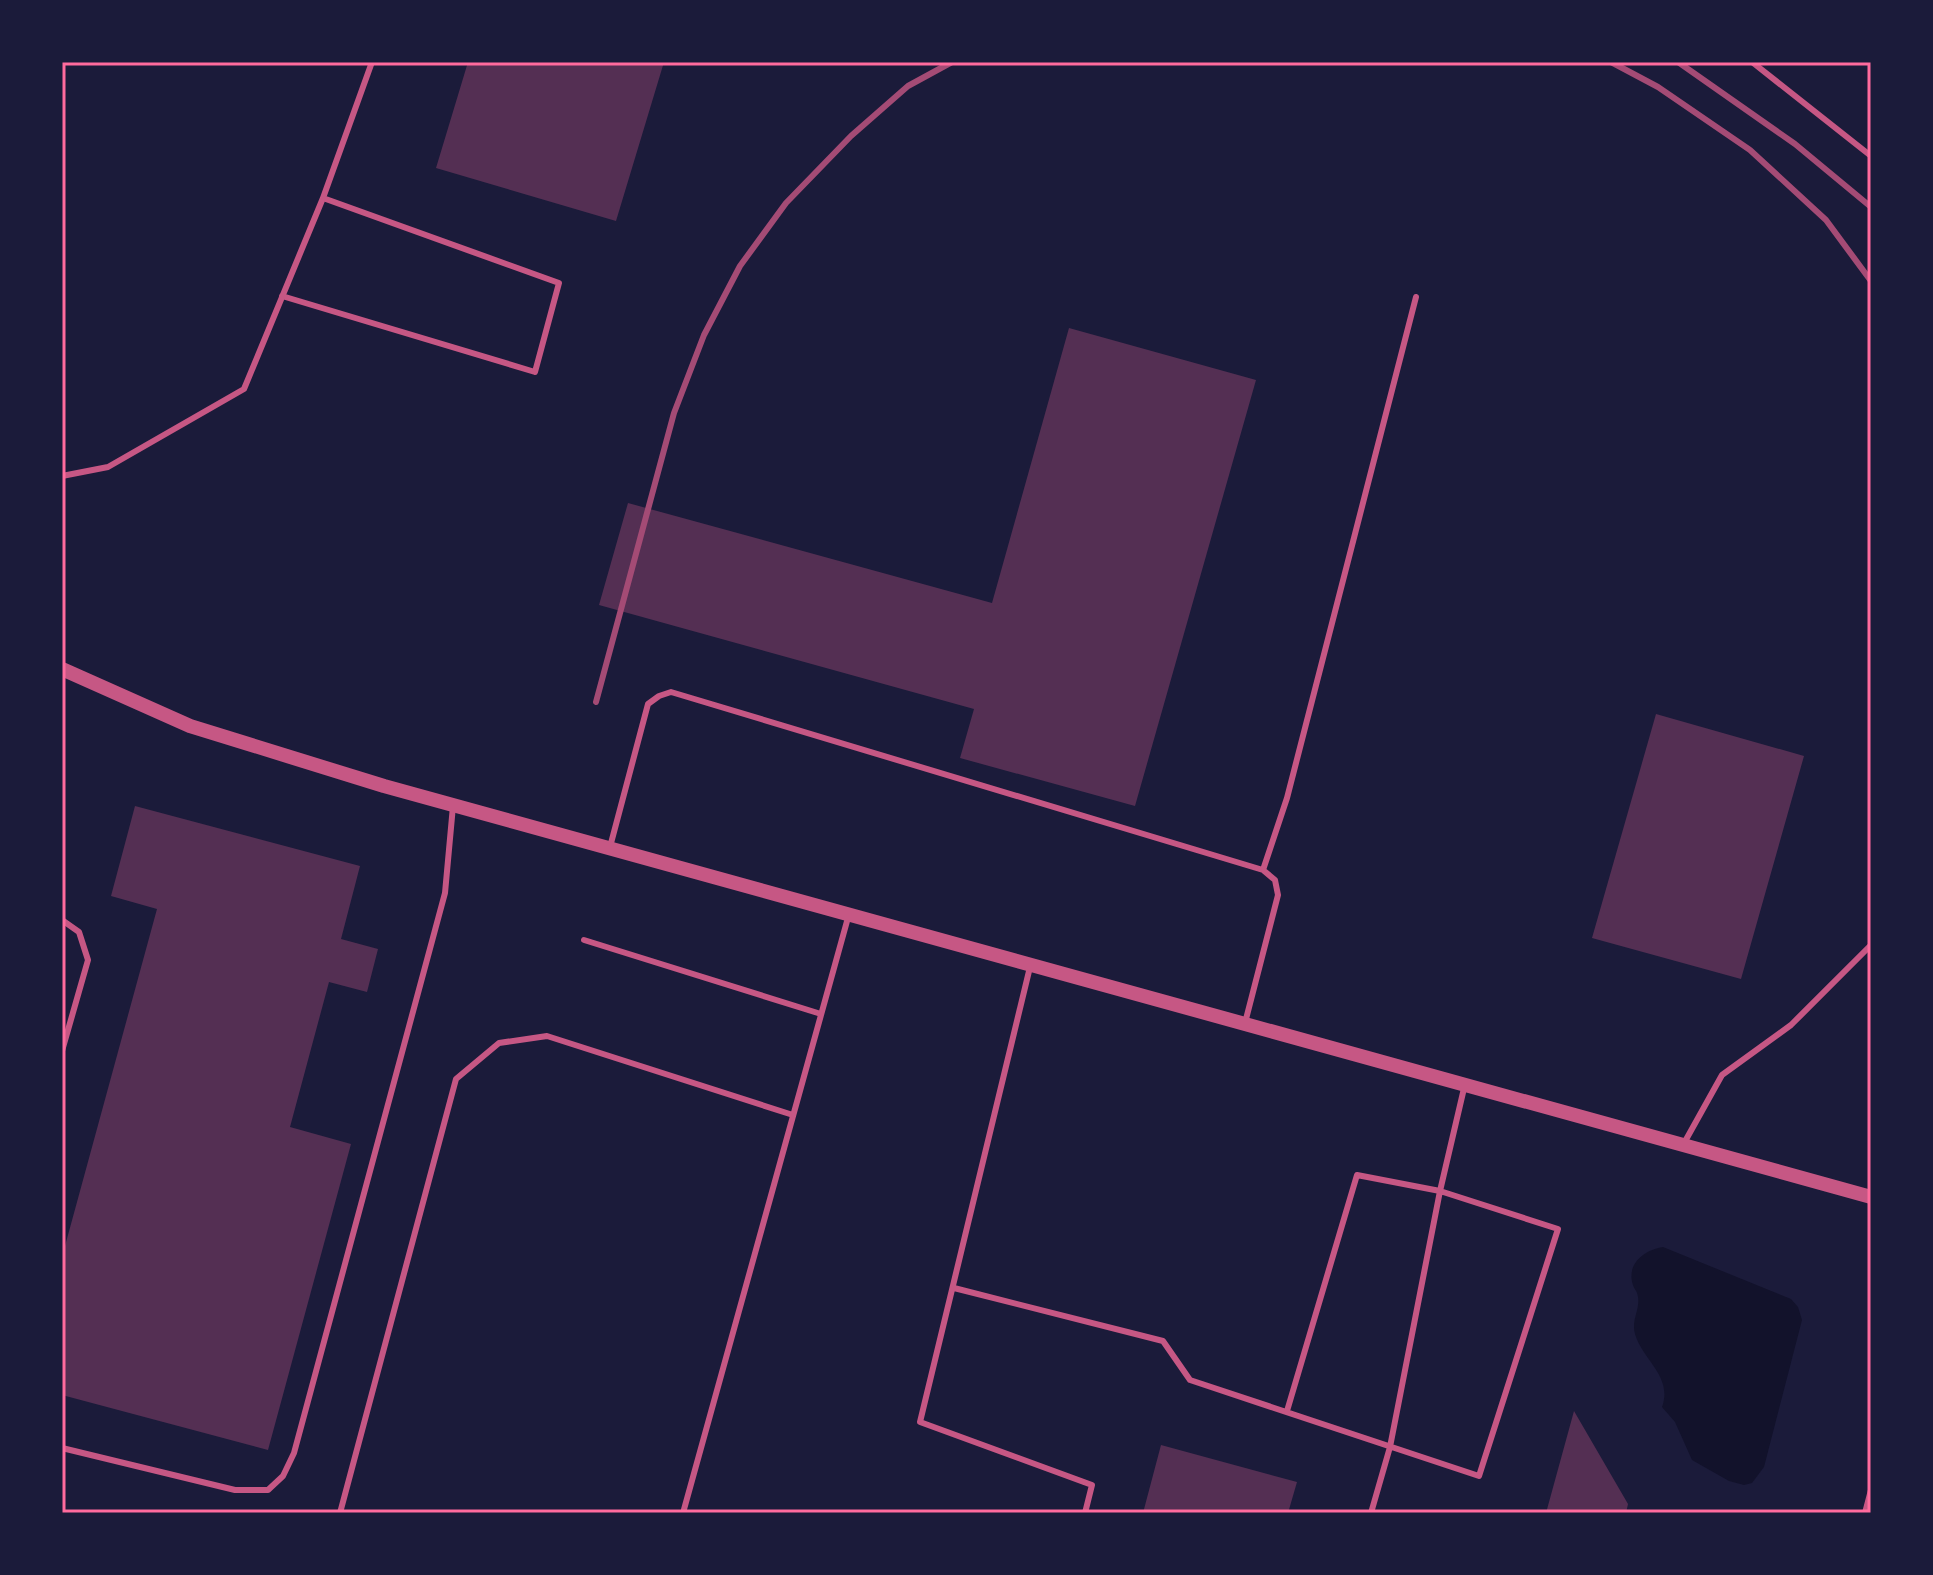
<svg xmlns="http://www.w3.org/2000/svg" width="1933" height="1575" font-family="'Open Sans',sans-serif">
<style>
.water{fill:#12122b}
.building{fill:#542f53}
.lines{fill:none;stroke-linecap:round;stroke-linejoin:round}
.service{stroke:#c65784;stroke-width:6}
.tertiary{stroke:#c65784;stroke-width:14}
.rail{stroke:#a44b75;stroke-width:6}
.neatline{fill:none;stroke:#ff6b9d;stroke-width:3}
</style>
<rect width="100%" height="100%" fill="#1b1b3a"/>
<path class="water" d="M1663 1247 1791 1299 1798 1307 1802 1320 1764 1467 1752 1483 1744 1485 1729 1481 1692 1460 1675 1422 1662 1407C1673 1376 1643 1361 1635 1334 1631 1320 1640 1310 1638 1297 1637 1290 1635 1291 1633 1285 1626 1264 1644 1250 1663 1247Z"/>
<path class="building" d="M468 62H664L616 221 436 168Z
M1069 328 1256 380 1135 806 960 758 974 709 599 605 628 503 992 603Z
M1656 714 1804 756 1741 979 1592 938Z
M135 806 360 866 341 939 378 949 367 992 329 982 290 1127 351 1144 268 1450 62 1395V1257L157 909 111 896Z
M1574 1411 1628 1504 1626 1513H1546Z
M1161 1445 1297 1482 1288 1513H1143Z"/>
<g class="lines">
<path class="service" d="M1752 62 1871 156
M323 198 372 62
M62 476 108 467 244 389 323 198 559 283 535 372 282 296
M610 847 648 704 659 696 671 692 1263 870 1275 880 1278 895 1245 1023
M1263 870 1287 798 1416 297
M62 920 79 932 88 960 62 1051
M584 940 821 1014
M1030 967 920 1422 1092 1485 1085 1513
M1683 1145 1722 1075 1791 1025 1871 945
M954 1288 1163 1341 1190 1380 1479 1476 1558 1229 1440 1191 1357 1175 1287 1411
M62 1448 235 1490H268L283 1476 294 1453 445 893 453 806
M340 1513 456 1079 499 1043 547 1036 793 1115
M683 1513 849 914
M1371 1513 1390 1447 1440 1191 1465 1084
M1865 1513 1871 1490"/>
<path class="tertiary" d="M62 669 190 726 384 786 1871 1197"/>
<path class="rail" d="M1611 62 1658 87 1750 150 1826 220 1871 281
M1678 62 1795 144 1871 207
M596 702 674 413 704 335 740 266 786 203 851 136 908 86 952 62"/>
</g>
<rect width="1933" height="1575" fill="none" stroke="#1b1b3a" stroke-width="128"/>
<rect x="64" y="64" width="1805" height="1447" class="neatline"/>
</svg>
